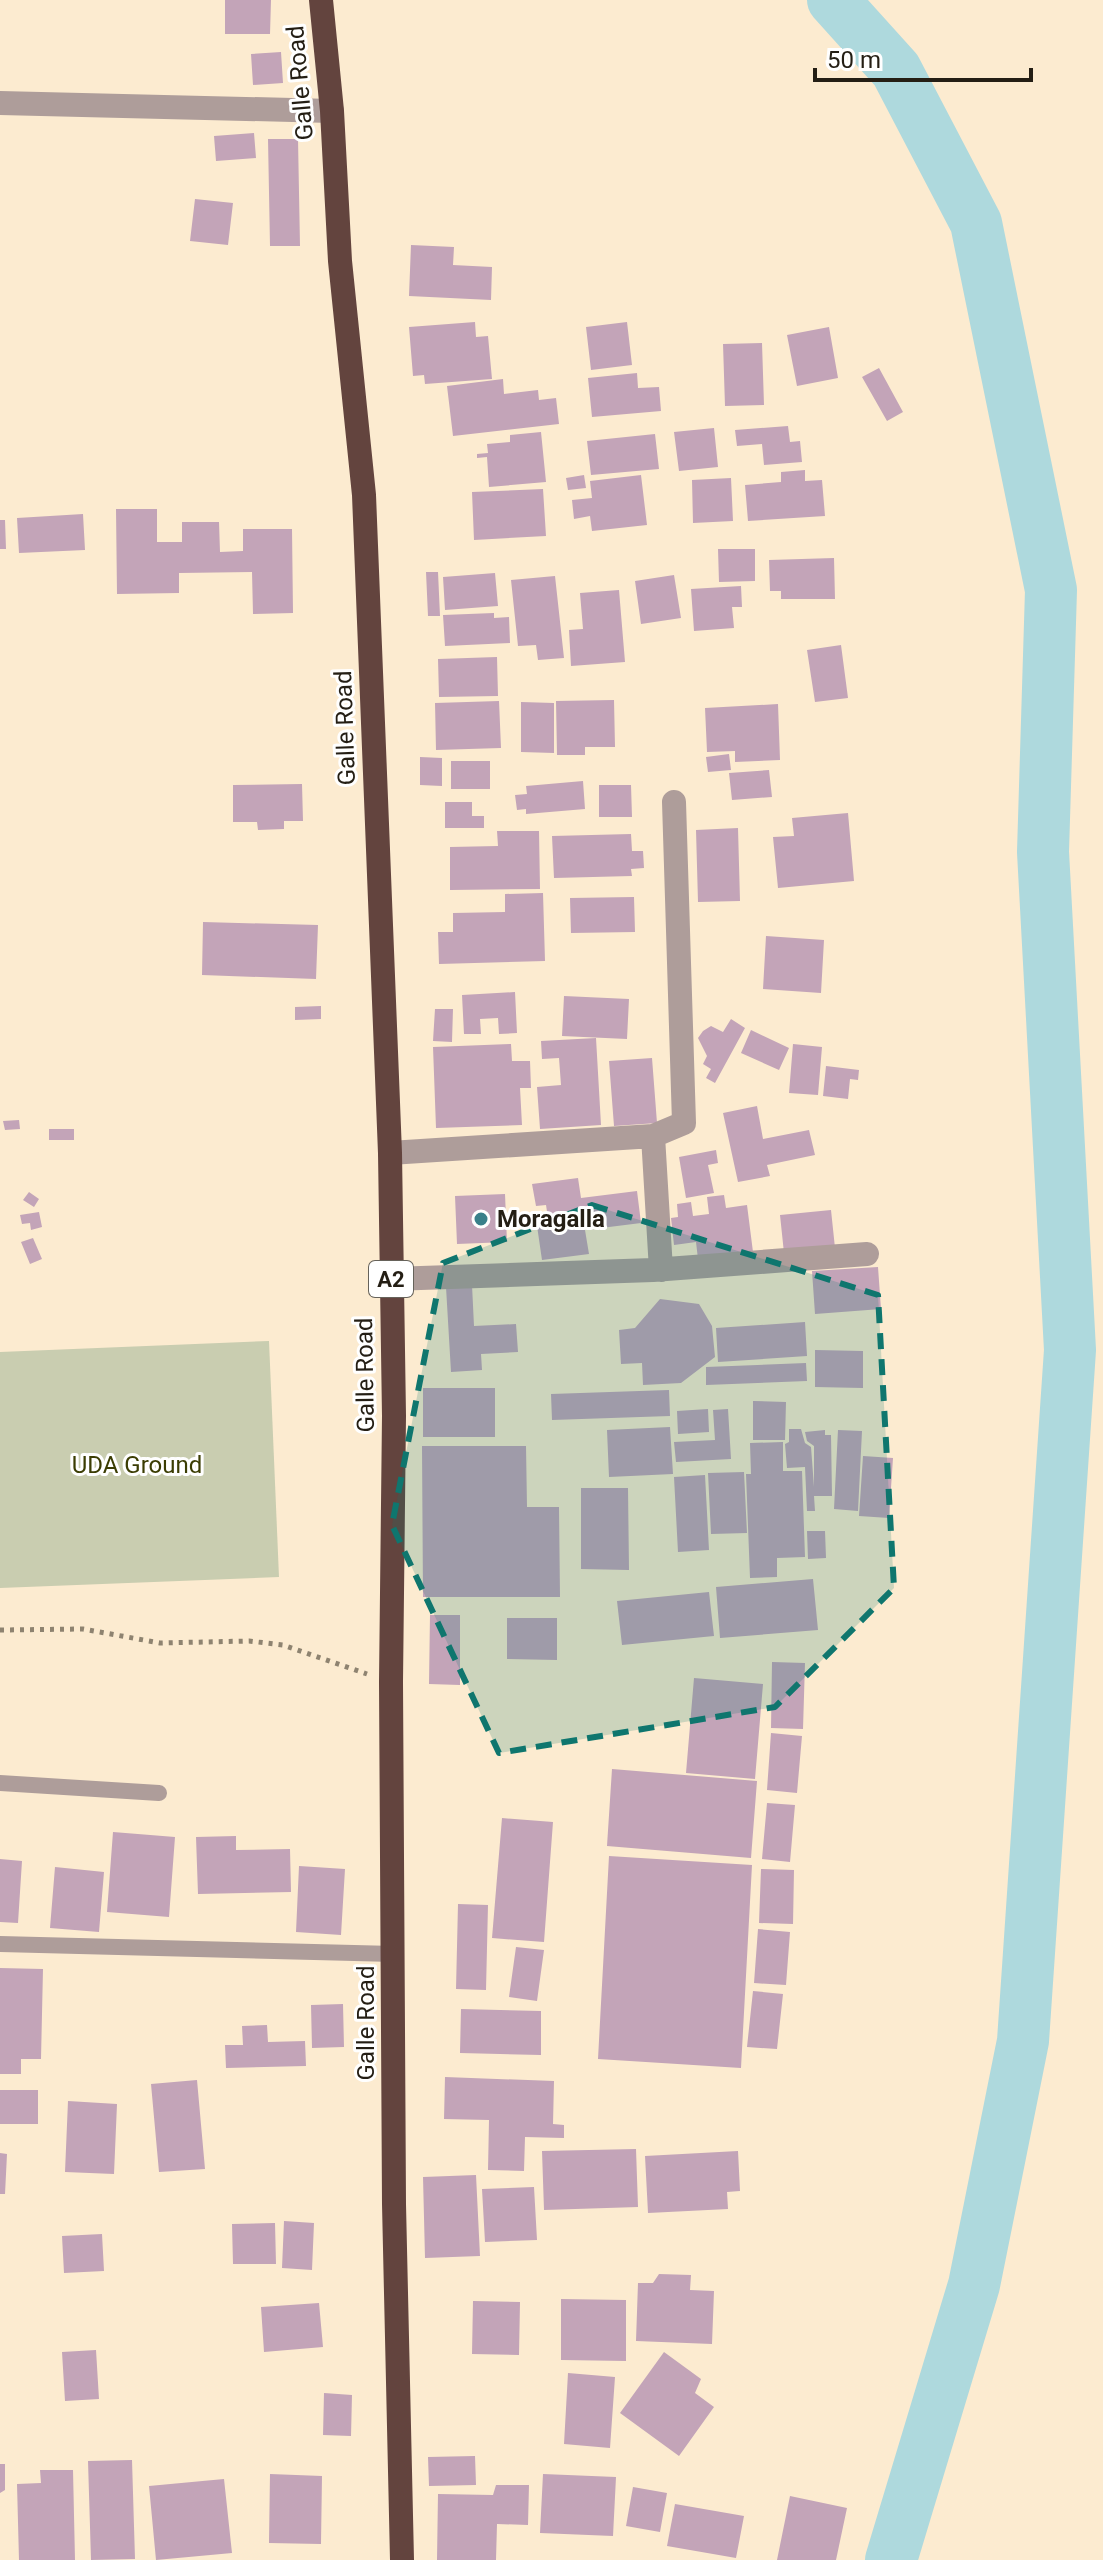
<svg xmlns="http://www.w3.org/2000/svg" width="1103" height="2560" font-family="Roboto,sans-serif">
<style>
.green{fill:#c9cdb0}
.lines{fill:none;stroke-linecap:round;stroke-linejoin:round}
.river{stroke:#aed9dd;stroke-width:52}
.building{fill:#c3a4b8}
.path{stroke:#8e8370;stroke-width:5;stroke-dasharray:4 6;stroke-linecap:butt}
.lane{stroke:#ae9d9a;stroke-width:16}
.street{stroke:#ae9d9a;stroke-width:24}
.highway{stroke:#63443e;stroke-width:24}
.marked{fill:#0f766e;fill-opacity:0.2;stroke:#0f766e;stroke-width:6;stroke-dasharray:16 10;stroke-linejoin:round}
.poi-dot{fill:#39808a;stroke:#fff;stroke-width:3}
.labels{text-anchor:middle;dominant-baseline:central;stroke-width:6;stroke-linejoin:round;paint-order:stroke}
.shield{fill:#fff;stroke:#66625a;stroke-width:2}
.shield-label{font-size:22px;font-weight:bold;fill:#241e14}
.street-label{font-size:24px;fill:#241e14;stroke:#fff}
.poi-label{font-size:24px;font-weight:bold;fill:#241e14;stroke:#fff;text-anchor:start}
.park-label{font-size:24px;fill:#3b3d03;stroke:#fff}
</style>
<rect width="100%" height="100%" fill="#fcebd0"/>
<path class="green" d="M269 1341 279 1577 0 1588V1352Z"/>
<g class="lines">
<path class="river" d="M833 0 896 70 976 223 1051 590 1043 852 1070 1350 1023 2041 974 2285 891 2560"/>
</g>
<path class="building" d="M225 0H271L270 34H225Z
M281 52 283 83 253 85 251 54Z
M254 133 256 158 216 161 214 136Z
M268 139H298L300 246H270Z
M195 199 233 203 228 245 190 241Z
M411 245 454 247 453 265 492 267 491 300 409 296Z
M475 322 476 337 488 336 492 379 425 384 424 375 413 376 409 327Z
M627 322 632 365 591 370 586 327Z
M829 327 838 378 797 386 787 335Z
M762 343 764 405 725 406 723 344Z
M879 368 903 412 887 421 862 377Z
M637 373 638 388 659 387 661 411 592 417 588 378Z
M503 379 504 394 538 390 539 400 556 398 559 424 453 436 447 386Z
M788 426 790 442 800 441 802 462 764 465 762 444 737 446 735 430Z
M714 428 718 467 679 471 674 432Z
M541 432 546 482 489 487 487 457 477 458V454L488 453 487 444 510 442V435Z
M655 434 659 469 591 475 587 441Z
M805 470V481L822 480 825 516 748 521 745 485 781 482V472Z
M584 475 586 488 568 490 566 478Z
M641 475 647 525 592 531 590 516 574 519 572 500 592 498 590 481Z
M731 478 733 521 693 523 692 480Z
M543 489 546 536 474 540 472 492Z
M116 509H157V542H182V522H219L220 552 243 551V529H292L293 613 253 614 252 572 179 573V593L117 594Z
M83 514 85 550 19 553 17 518Z
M0 520H5L6 549H0Z
M718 549H755V581L719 582Z
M834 558 835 599H781V591H770L769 560Z
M426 572H438L440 616H428Z
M495 573 498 606 445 610 443 577Z
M674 575 681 618 641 624 635 581Z
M555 576 564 658 538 660 536 645 518 646 511 580Z
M741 586 742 607H732L734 628 694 631 691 589Z
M619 590 625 662 571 666 569 630 583 629 580 593Z
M494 613V618L509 617 510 643 445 646 443 615Z
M841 645 848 698 815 702 807 650Z
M497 657 498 696 439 697 438 659Z
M614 700 615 747H585V755H557L556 701Z
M499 701 501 748 436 750 435 703Z
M521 702 554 703V753L521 752Z
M778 704 780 760 735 762V751L707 752 705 708Z
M729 754 731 770 708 772 706 757Z
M420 757 442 758V786L420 785Z
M451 761H490V789H451Z
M769 770 772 797 732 800 729 773Z
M583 781 585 809 526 814V809L517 810 515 795 527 794 526 786Z
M302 784 303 821H284V829L258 830 257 822H233V785Z
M599 785H631L632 817H599Z
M445 802H472V816H484V828H445Z
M848 813 854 881 778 888 773 837 794 836 792 818Z
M738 828 740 901 698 902 696 830Z
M497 831H539L540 889 450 890V847L498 846Z
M631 834 632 851H643L644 868 631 869 632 876 554 878 552 836Z
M543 893 545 961 439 964 438 932H453V913L505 912V894Z
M634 897 635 932 571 933 570 898Z
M203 922 318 925 316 979 202 975Z
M766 936 824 940 821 993 763 989Z
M515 992 517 1033 499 1034 498 1018 480 1019 481 1034H464L462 995Z
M564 996 629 999 627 1039 562 1036Z
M321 1006V1019L295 1020V1007Z
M435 1009H453L452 1042 433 1041Z
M731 1019 745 1028 715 1083 706 1078 711 1069 703 1064 707 1056 698 1038 703 1031 711 1026 723 1032Z
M751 1030 789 1048 779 1070 741 1053Z
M596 1038 601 1125 540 1129 537 1087 561 1085 559 1058 542 1059 541 1041Z
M511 1044 512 1061H530L531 1088H520L522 1125 436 1128 433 1047Z
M793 1044 822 1047 818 1095 789 1093Z
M652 1058 657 1123 614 1126 609 1061Z
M826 1066 859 1070 858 1080 850 1079 848 1099 823 1096Z
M757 1106 763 1139 809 1130 815 1155 767 1165 770 1176 738 1182 723 1113Z
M19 1120 20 1129 5 1130 3 1121Z
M49 1129H74V1140H49Z
M716 1150 718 1163 708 1165 714 1193 686 1198 679 1157Z
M578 1178 581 1198 637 1191 641 1223 585 1230 589 1254 542 1260 536 1219 548 1218 546 1205 536 1206 532 1184Z
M29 1192 39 1199 34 1207 23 1200Z
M505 1194 507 1242 457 1244 455 1196Z
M724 1195 726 1208 747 1205 753 1252 698 1259 696 1242 674 1245 671 1218 678 1217 677 1204 691 1202 693 1216 709 1214 707 1197Z
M831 1210 835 1248 784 1253 780 1215Z
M39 1212 42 1227 31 1230 30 1223 22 1224 20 1215Z
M33 1238 42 1259 30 1264 21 1242Z
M878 1267 881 1309 815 1314 812 1271Z
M472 1285 474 1326 516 1324 518 1352 481 1354 482 1370 451 1372 446 1287Z
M660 1299 699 1304 712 1326 715 1357 681 1383 643 1385 642 1363 621 1364 619 1330 635 1328Z
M805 1322 807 1356 718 1362 716 1328Z
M815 1350 863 1351V1388L815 1387Z
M806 1363 807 1381 706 1385V1367Z
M423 1388H495V1437H423Z
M669 1390 670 1416 552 1420 551 1394Z
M753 1401 786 1402 785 1440H753Z
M708 1409 709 1432 678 1434 677 1411Z
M728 1409 731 1459 676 1462 674 1442 715 1440 713 1410Z
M670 1427 673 1474 609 1477 607 1430Z
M789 1429H801L805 1443 811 1447 814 1487V1446L807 1441 805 1432 825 1430V1435H831L832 1496H814L815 1511H807L805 1467 787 1468 785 1444 789 1442Z
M838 1430 862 1431 858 1511 834 1509Z
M783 1442V1471H802L805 1557 777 1558V1577L750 1578 746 1474H751L750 1443Z
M422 1446H526L527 1507H559L560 1597H423Z
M863 1456 893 1458 889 1518 859 1516Z
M744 1472 747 1533 711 1534 708 1473Z
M705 1475 709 1550 678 1552 674 1477Z
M581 1488H628L629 1570 581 1569Z
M807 1531H825L826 1558 808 1559Z
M813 1579 818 1630 720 1638 716 1587Z
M709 1592 714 1636 622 1645 617 1601Z
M430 1615H460V1685L429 1684Z
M507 1618H557V1660L507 1659Z
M772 1662 805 1663 803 1729 771 1728Z
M694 1678 763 1684 755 1779 686 1773Z
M771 1733 802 1736 797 1793 767 1790Z
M612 1769 757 1781 751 1858 607 1846Z
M767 1803 795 1805 790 1862 762 1859Z
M502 1818 553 1822 544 1942 492 1938Z
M113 1832 175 1837 169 1917 107 1912Z
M236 1836V1850L290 1849 291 1892 198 1894 196 1837Z
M609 1856 752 1865 741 2068 598 2059Z
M0 1859 22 1861 18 1923 0 1922Z
M299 1866 345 1869 341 1935 296 1932Z
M55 1867 104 1872 99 1932 50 1928Z
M761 1869 794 1870 793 1924 759 1923Z
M458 1904 488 1905 486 1990 456 1989Z
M758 1929 790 1932 786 1985 754 1983Z
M516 1947 544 1950 537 2001 509 1997Z
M0 1968 43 1969 41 2059H21V2074H0Z
M753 1991 783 1994 777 2049 747 2047Z
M343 2004 344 2047 312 2048 311 2005Z
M461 2009 541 2011V2055L460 2053Z
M267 2025 268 2042 305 2041 306 2066 226 2068 225 2045H243L242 2026Z
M445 2077 554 2081 553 2124 564 2125V2138L525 2137 524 2171 488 2170 489 2120 444 2119Z
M197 2080 205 2169 159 2172 151 2084Z
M0 2090H38V2124H0Z
M68 2101 117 2104 114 2174 65 2172Z
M636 2149 638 2207 544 2210 542 2151Z
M738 2151 740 2191 727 2192 728 2209 648 2213 645 2156Z
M0 2153 7 2154 5 2194H0Z
M476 2175 480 2256 425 2258 423 2177Z
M534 2187 537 2240 485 2242 482 2189Z
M284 2221 314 2223 312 2270 282 2268Z
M275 2223 276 2264H233L232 2224Z
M102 2234 104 2271 64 2273 62 2236Z
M659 2274 691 2275 690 2290 714 2291 712 2344 636 2341 638 2283H653Z
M561 2299 626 2300V2361L561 2360Z
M473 2301 520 2302 519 2355 472 2354Z
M319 2303 323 2347 264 2352 261 2307Z
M96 2350 99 2399 65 2401 62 2352Z
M664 2352 701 2379 695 2393 714 2407 679 2456 620 2413Z
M568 2373 615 2377 610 2448 564 2444Z
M324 2393 352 2395 351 2436 323 2435Z
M475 2456 476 2485 429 2486 428 2457Z
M132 2460 135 2559 91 2560 88 2461Z
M0 2464H5V2490L0 2493Z
M40 2470H73L75 2560H19L17 2484 41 2483Z
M270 2474 322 2476 321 2544 269 2543Z
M543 2474 616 2477 613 2536 540 2533Z
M224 2479 232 2553 156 2560 149 2486Z
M496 2485H529L528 2525 497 2524 496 2560H437L438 2494 493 2495Z
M633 2487 667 2493 660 2532 626 2526Z
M790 2496 847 2508 836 2560H777Z
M675 2504 744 2516 736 2558 667 2546Z"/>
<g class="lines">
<path class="path" d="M0 1630 83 1629 160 1643 249 1641 283 1645 367 1674"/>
<path class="lane" d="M0 1783 159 1793
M0 1944 394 1954"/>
<path class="street" d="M0 103 332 111
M653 1136 684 1123 674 802
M390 1153 653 1136 661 1270
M391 1279 653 1270 867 1254"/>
<path class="highway" d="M321 0 332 111 340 261 364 495 390 1153 394 1416 391 1682 394 2204 402 2560"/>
</g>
<path class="marked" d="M592 1205 878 1295 894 1588 775 1707 499 1753 392 1525 443 1263Z"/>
<circle class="poi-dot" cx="481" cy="1219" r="8"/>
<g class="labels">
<rect class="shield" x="369" y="1261" width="44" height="36" rx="6"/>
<g class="shield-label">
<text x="391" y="1279">A2</text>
</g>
<g class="street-label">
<text transform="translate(300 83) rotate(-95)">Galle Road</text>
<text transform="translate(345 728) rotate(-92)">Galle Road</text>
<text transform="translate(365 1375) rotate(-91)">Galle Road</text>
<text transform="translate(366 2023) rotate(-90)">Galle Road</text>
</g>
<g class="poi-label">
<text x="497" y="1219">Moragalla</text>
</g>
<g class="park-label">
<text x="137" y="1465">UDA Ground</text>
</g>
</g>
<path d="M815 68v12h216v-12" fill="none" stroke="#241e14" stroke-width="4"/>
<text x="827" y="68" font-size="24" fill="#241e14" stroke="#ffffff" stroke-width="6" paint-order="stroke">50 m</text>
</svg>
